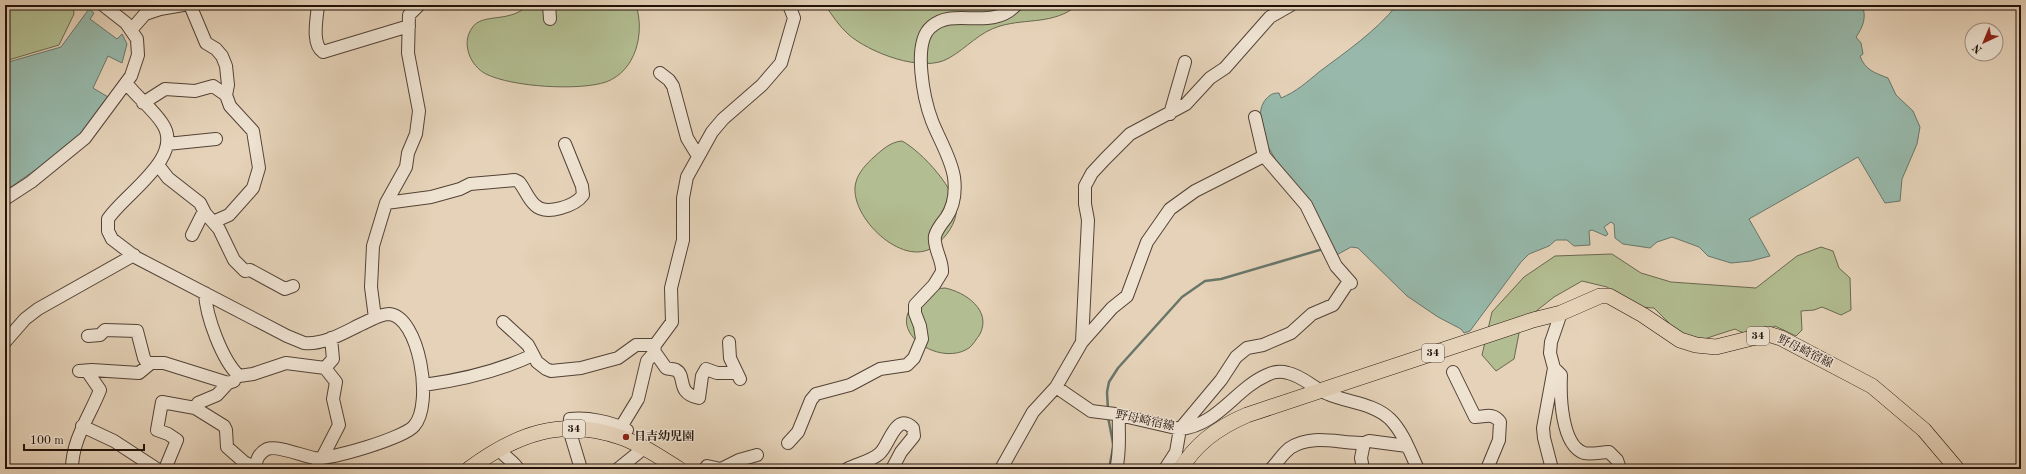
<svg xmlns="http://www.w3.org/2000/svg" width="2026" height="474" font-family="'Old Standard TT','Noto Serif JP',serif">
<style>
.green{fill:#b2bd91;stroke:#6a684e}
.water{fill:#97b8aa;stroke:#68766a}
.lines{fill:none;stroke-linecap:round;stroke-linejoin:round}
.stream{stroke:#68766a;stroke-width:2.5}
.minor-casing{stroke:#534236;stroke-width:14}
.major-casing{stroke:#22120a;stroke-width:16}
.minor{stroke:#eee2d1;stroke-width:12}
.major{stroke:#e5d2b8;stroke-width:15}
.poi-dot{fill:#8f2418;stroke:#eee2d1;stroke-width:1.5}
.labels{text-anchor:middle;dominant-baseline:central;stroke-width:3;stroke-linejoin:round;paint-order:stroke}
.shield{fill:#eee2d1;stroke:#5f5046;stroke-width:1}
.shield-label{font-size:11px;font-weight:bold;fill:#22120a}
.street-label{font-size:12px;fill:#22120a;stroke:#eee2d1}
.poi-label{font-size:12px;font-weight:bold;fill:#22120a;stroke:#eee2d1;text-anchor:start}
</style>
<rect width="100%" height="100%" fill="#e5d2b8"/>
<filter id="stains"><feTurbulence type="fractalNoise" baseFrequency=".005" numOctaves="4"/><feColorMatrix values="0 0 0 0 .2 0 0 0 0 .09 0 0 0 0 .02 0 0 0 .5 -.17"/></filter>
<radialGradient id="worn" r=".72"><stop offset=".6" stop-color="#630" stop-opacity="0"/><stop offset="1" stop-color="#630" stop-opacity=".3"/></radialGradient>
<path class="green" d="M5 5H73L74 14 59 45 5 61Z
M528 5H636C645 33 636 71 606 82 579 91 512 87 486 74 470 66 461 43 472 28 482 12 510 24 528 5Z
M825 5H1078C1053 25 1028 18 1000 26 979 32 967 48 949 58 923 74 868 52 848 34 839 26 832 15 825 5Z
M902 141C921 151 959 191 956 214 954 228 942 242 930 249 898 265 847 213 856 182 858 173 867 163 874 157 882 150 890 142 902 141Z
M1821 247 1833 251 1839 268 1850 278 1851 310 1841 315 1822 307 1814 310 1801 311 1802 330 1796 336 1775 326C1760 333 1749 337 1735 329L1701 340 1678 332 1654 308 1639 307 1607 287 1582 281 1554 297 1521 323 1514 359 1496 371 1482 355 1492 312 1524 277 1555 256 1612 254 1641 273 1671 282 1756 288 1797 256Z
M945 288C965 292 992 310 980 334 977 338 973 345 969 348 939 368 882 330 918 300 929 291 931 289 945 288Z"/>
<path class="water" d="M1397 5H1862C1867 17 1863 27 1856 37L1861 43 1863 54 1860 56C1865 70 1875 73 1888 78L1896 95 1913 111 1920 127 1917 144 1902 179 1900 201 1885 203 1858 157 1749 219 1770 256 1751 261 1731 263 1708 256 1699 247 1672 237 1657 242 1650 248 1623 244 1615 238 1614 224 1611 222 1604 227 1608 234 1606 236 1592 230 1589 231 1590 245 1574 246 1567 240H1556L1549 246 1529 254 1521 262 1470 331 1464 333 1461 329 1438 317 1407 296 1358 248 1351 247 1333 257 1267 145C1263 130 1255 112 1266 99 1270 95 1272 93 1279 93L1281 98C1296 92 1307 82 1319 72 1347 51 1375 32 1397 5Z
M89 9 94 13 90 19 117 39 122 34 127 44 122 63 108 56 93 88 108 97 74 143 5 191V63L61 47Z"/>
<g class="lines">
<path class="stream" d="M1108 410 1107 392 1109 382 1118 368 1182 297 1205 281 1221 279 1323 249
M1108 417 1113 443
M1109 469 1113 448"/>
<defs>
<path id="minor" d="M160 5V9L183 5
M190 5 206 43 216 49 222 56 226 66 228 85 226 95 230 106 253 131 259 168 253 188 229 215 213 222
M318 5C317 18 311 44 323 52L409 26
M549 5 550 19
M131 30 145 14 160 9
M660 73 669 80 673 86 687 138 698 156
M127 84C138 98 153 109 162 123 186 157 124 194 108 219V231L112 239 137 258 287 336 304 343C326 345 346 331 366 322 373 319 381 314 389 314 419 316 434 404 414 426 404 438 330 460 314 458 303 456 277 445 267 449 259 453 255 461 256 469
M143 103 165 89 195 91 213 86 226 95
M1170 114 1185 62
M1255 117 1264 156 1306 205 1336 266 1351 283
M167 144 216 139
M158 165 168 178 200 203 205 213 219 229 234 260 245 271 250 270 285 289 293 286
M5 199 31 182 85 138 131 76 138 55 137 39 126 23 103 5
M386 203 431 197 460 189 470 184 515 180 519 182C525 189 528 199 535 205 546 216 575 206 583 195L582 186 565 144
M192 235 204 211
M205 293C206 316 222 360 239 376L253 374 286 363 325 368
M375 318 371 287 373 246 386 203 406 167 408 153 416 134 419 111 408 53 409 15 419 5
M503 322 528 345 537 362 546 369 551 371 581 368 618 358 636 345H655
M88 336 100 335 105 330 137 331 144 358 148 365
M5 342 25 319 38 309 134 255
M729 342 730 358 740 379
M1082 342 1088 220 1085 204V186L1092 173 1105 159 1130 134 1186 104 1210 78 1225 68 1270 17 1291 5
M654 351 666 368C669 369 673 369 676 370 687 376 675 393 699 398L702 376 706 369 717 373H737
M1554 368 1561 375C1560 395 1561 445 1584 453 1592 455 1601 452 1609 452L1617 460 1620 469
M79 371 92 370 139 373 151 363H164L228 383
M1453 372 1475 417C1485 417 1493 412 1500 422L1499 440 1487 469
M234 381 228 383 217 395 198 403 195 408 224 426 226 430 227 447 244 462 256 468
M424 385C461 380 499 371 533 355
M1056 387 1091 411 1115 414 1180 429C1217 426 1235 389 1267 375 1273 372 1281 371 1288 373 1303 376 1314 389 1328 394 1349 403 1373 403 1390 419 1403 432 1410 452 1418 469
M82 426 114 441 157 469
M621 427 638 399 647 361 654 353 655 345 672 322 671 288 683 240V198L687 177 712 132 723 119 762 85 781 63 794 18 789 5
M788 443 798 432 811 400 816 394 850 385 880 369 907 365 914 358 922 339 920 326 915 313V305L934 285 942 272C943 260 933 248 935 236 937 229 942 223 946 218 954 206 956 192 954 177 951 158 939 139 932 121 924 100 912 43 931 27 954 6 991 32 1016 5
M499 449C504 457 514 461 518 469
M322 458 339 425 333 399 336 382 325 368 333 359 331 338
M72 469C72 439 90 416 100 390L87 371
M165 469 177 440 168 434 157 430 162 402 195 408
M581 469 569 429 570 419C588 417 611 422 627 430
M618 469 644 448
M662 469 664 460
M705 469 707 466 721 469 739 460 757 455
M847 469C857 464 871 461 879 454 889 447 895 411 913 428L914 436 901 452 892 469
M1001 469 1033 412 1056 387 1082 342 1112 308 1127 296 1147 242 1170 209 1195 191 1264 156
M1116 469C1121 451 1118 433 1119 415
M1165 469 1176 452 1180 429 1221 380 1236 357 1247 348 1263 345 1291 333 1312 314 1333 305 1349 281
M1271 469C1277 463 1283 453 1290 448 1313 433 1340 444 1364 443
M1363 469 1361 458 1364 443 1369 441 1407 446
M1552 469 1544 438 1543 428 1554 368 1550 353 1551 342 1561 313"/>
<path id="major" d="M469 469C516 434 562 417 620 437 641 444 661 458 679 469
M1181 469C1195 444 1221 426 1247 415L1533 320 1561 313 1600 296H1609L1643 315 1680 340 1696 345 1716 347 1768 334 1781 338 1872 386 1924 430 1957 469"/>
</defs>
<use href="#minor" class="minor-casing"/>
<use href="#major" class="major-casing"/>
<use href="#minor" class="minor"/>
<use href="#major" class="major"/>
</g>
<circle class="poi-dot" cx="626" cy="437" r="4"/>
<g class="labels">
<g class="shield">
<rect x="1747" y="327" width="22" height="18" rx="3"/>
<rect x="1422" y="344" width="22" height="18" rx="3"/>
<rect x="563" y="420" width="22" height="18" rx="3"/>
</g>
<g class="shield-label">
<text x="1758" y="336">34</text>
<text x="1433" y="353">34</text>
<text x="574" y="429">34</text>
</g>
<g class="street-label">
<text transform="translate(1805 352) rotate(26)">野母崎宿線</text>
<text transform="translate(1145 421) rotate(12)">野母崎宿線</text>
</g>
<g class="poi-label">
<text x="634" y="437">日吉幼児園</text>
</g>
</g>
<rect width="2026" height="474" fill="none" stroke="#e5d2b8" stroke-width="20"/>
<rect x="6" y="6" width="2014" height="462" fill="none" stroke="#22120a" stroke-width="2"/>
<rect x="10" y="10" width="2006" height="454" fill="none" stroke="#22120a"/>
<g transform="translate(1984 42) rotate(224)"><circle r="19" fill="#eee2d1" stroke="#9c8f81"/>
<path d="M0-3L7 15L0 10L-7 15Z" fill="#8f2418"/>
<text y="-6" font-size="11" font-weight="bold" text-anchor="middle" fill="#22120a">N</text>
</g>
<path d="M24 444v6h120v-6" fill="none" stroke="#22120a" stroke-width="2"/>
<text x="30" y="444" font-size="12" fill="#22120a" stroke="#eee2d1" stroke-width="3" paint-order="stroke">100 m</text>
<rect width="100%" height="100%" filter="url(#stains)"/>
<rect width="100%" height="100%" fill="url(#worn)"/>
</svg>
